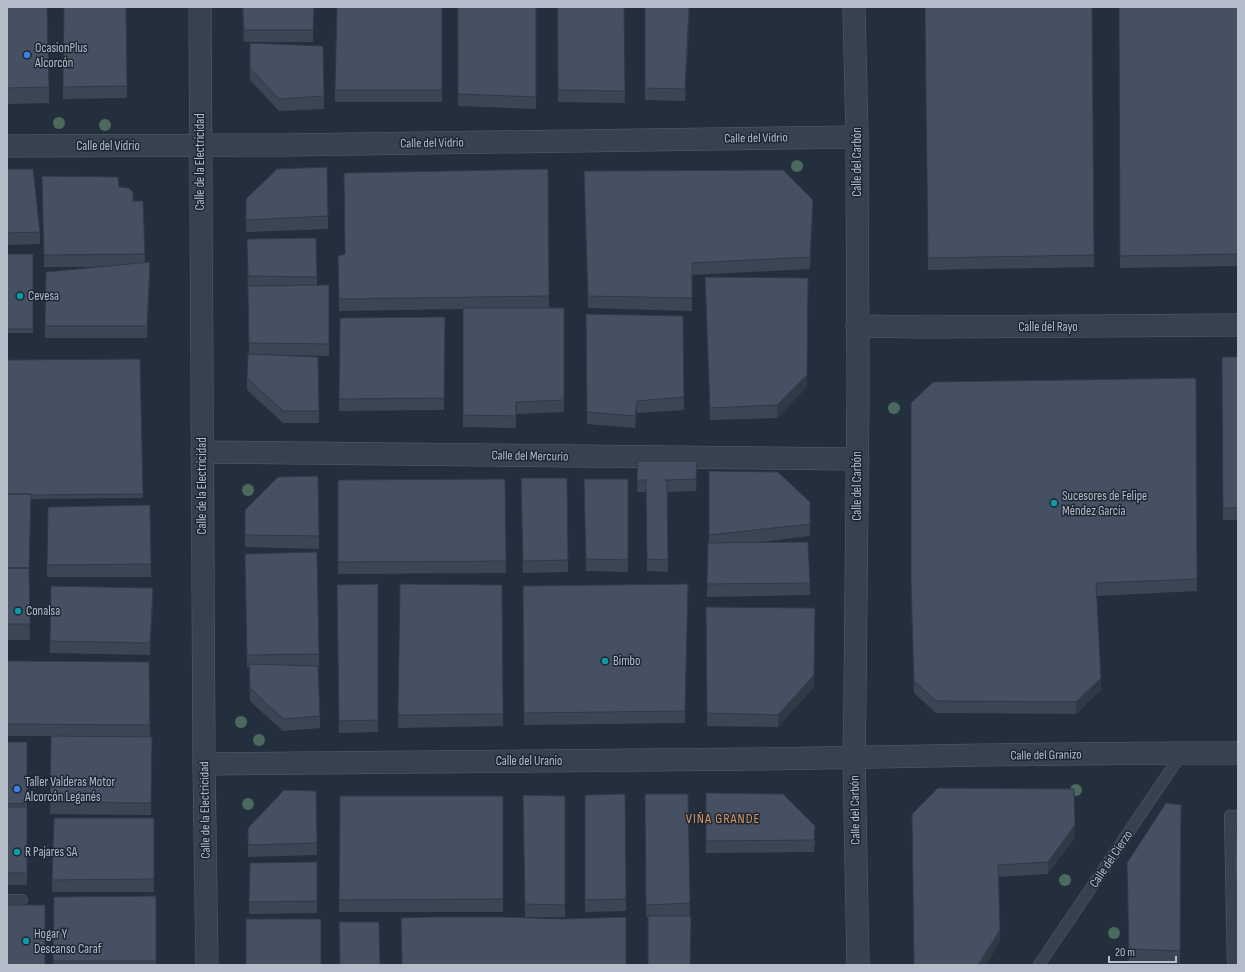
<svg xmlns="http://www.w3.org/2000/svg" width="1245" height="972" font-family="'Sofia Sans Condensed',sans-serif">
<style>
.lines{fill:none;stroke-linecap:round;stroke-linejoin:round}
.lane-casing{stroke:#565f6c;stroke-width:12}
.street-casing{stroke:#565f6c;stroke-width:23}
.lane{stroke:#38414e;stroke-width:11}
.street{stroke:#38414e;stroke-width:22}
.tree{fill:#4b6a5d}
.wall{fill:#3b4654}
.shaded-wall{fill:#303945}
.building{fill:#455162;stroke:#303945}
.shop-dot{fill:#3f7fe0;stroke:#1d2633;stroke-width:1.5}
.culture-dot{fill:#0f9aa8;stroke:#1d2633;stroke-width:1.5}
.labels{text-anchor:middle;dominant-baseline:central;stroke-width:3;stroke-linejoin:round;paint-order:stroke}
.poi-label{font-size:13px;fill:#b4bcc9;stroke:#1d2633;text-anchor:start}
.street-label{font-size:13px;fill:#b4bcc9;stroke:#1d2633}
.neighbourhood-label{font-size:14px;letter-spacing:1px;fill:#d59563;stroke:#1d2633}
</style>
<rect width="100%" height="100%" fill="#242f3e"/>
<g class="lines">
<defs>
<path id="lane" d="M7 900H22
M1039 965 1182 753
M1233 965 1230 816H1238"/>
<path id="street" d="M200 7 204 764 207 965
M854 7 857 137 858 390 855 699 854 757 858 965
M7 146 287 145 857 137
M857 326 926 327 1238 325
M202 452 858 459
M204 764C388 762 571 761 755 759 916 757 1077 752 1238 753"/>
</defs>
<use href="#lane" class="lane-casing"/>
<use href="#street" class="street-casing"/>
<use href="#lane" class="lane"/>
<use href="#street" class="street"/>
</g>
<g class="tree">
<circle cx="59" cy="123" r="6"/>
<circle cx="105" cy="125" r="6"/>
<circle cx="797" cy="166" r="6"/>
<circle cx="894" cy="408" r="6"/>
<circle cx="248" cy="490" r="6"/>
<circle cx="241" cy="722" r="6"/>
<circle cx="259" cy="740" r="6"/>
<circle cx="1076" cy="790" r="6"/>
<circle cx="248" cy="804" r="6"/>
<circle cx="1065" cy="880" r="6"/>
<circle cx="1114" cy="933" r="6"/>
</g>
<path class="wall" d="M7 7 49 87V103L7 104Z
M64 7H126L127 98 63 99Z
M242 7H314L313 42H244Z
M442 7V102H335V90Z
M457 7H536V109L458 106Z
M557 7H624L625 103 558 102Z
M645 7H690L685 101 645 100Z
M925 7H1092L1094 267 928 270Z
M1119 7H1238V266L1120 268Z
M250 43 324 96V109L279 111 250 80Z
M7 169 40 232V244L7 245Z
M548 169 549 308H564V412L516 414V428L463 427V309L339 311 338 256 345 254Z
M584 171 813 213 810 269 692 275V311L588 308Z
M119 187 133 201H143L145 262 150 274 147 338H45V326L101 267H44L42 188Z
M246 199 328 216V229L246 232Z
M316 238 317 286 329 285V356L278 355 319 411V423H283L247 390V378L249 354 247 239Z
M7 254H33V333H7Z
M705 277 807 387 777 418 710 420Z
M586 314 684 397V410L637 413 635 428 587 424Z
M445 317 444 410 339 411 340 318Z
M1222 357H1238V520H1223Z
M140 359 143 498 31 499 29 575 30 640H7V360Z
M1196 378 1197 591 1097 596 1101 690 1076 714 936 713 914 693 911 594V403Z
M638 461H697L696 491 668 492V572L647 571 646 492H637Z
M709 471 810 502V536L754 543 810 583V595L707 597 708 543H709Z
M567 478 568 572 523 573 521 490Z
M505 479 506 573 338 574V480Z
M628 479V572L586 571 584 491Z
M150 505 151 577H47V565Z
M245 510 319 536V549L245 547Z
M245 566 319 654V666H310L320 716V728L283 731 250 701 249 667H247Z
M378 584V732L339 733 337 585Z
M400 584 502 585 503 726 398 728Z
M688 584 685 723 524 725 523 586Z
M51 586 153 600 150 655 50 653Z
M706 607 814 687 778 727 707 726Z
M7 661 150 725V737L86 736 152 737 151 815 50 814 51 736H7Z
M7 742H27V885H7Z
M938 788 1075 837 1048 874 999 877 1000 942Z
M316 791 317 855 248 857V828Z
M706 793 815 838 814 852 706 853Z
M625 794 626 911 585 912V795Z
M645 794H688L690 916 646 917Z
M340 796H503V912H339Z
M565 796V917H525L523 808Z
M1181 805 1180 963 1129 962 1127 863Z
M154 818V892H52V880Z
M317 862V913L249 914 250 863Z
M156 896V965H53L54 897Z"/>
<path class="shaded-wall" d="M689 7H690L685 101V89Z
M813 200V213L810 269V257Z
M150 262V274L147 338V326Z
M808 278 807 387 777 418V405Z
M637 401V413L635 428V416Z
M153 588V600L150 655V643Z
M815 608 814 687 778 727V715Z
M1101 678V690L1076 714V702Z
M1075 825V837L1048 874V862Z
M1000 930V942L986 965H978Z"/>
<path class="building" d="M7 7H47L49 87 7 88Z
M64 7H126L127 86 63 87Z
M243 7H314L313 30H244Z
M337 7H442V90H335Z
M458 7H536V97L458 94Z
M558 7H624L625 91 558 90Z
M645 7H689L685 89 645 88Z
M925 7H1092L1094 255 928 258Z
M1119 7H1238V254L1120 256Z
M250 43 323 46 324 96 279 99 250 68Z
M327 167 328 216 246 220V199L277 169Z
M7 169H33L40 232 7 233Z
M548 169 549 296 339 299 338 256 345 254 344 173Z
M783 170 813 200 810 257 692 263V298L588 296 584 171Z
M42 176 118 177 119 187 129 188 133 192V201H143L145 254 44 255Z
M316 238 317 277 248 276 247 239Z
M7 254H33V329H7Z
M150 262 147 326H45L46 272Z
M705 277 808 278 807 375 777 405 710 408Z
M329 285V344L249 343 248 286Z
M463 308H564V400L516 402V416L463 415Z
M586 314 683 316 684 397 637 401 635 416 587 412Z
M445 317 444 398 339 399 340 318Z
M248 354 318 357 319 411H283L247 378Z
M1222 357H1238V508H1223Z
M140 359 143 494 31 495V494H7V360Z
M1196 378 1197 579 1096 583 1101 678 1076 702 936 701 914 681 911 582V403L933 382Z
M638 461H697L696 479 665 480H667L668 560 647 559 646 480H637Z
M709 471 778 472 810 502V524L709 535Z
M318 476 319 536 245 535V510L278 477Z
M521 478H567L568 560 523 561Z
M505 479 506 561 338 562V480Z
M584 479H628V560L586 559Z
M7 494H31L29 569V568H7Z
M150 505 151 564 47 565 48 507Z
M808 542 810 583 707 584 708 543Z
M317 552 319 654 247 655 245 554Z
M7 568H29L30 624H7Z
M378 584V720L339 721 337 585Z
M400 584 502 585 503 714 398 715Z
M688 584 685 711 524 713 523 586Z
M51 586 153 588 150 643 50 641Z
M706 607 815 608 814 675 778 715 707 713Z
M7 661 149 662 150 725 7 724Z
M249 664 318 666 320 716 283 719 250 688Z
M51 736 152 737 151 803 50 802Z
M7 742H27V803L7 804Z
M938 788 1074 789 1075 825 1048 862 998 865 1000 930 978 965H914L912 814Z
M284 790 316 791 317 843 248 845V828Z
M706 793 783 794 815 826 814 840 706 841Z
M625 794 626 899 585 900V795Z
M645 794H688L690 903 646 905Z
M523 795 565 796V905L525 904Z
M340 796H503V899L339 900Z
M1166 803 1181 805 1180 951 1129 949 1127 863Z
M7 807H27V873H7Z
M54 818H154V879L52 880Z
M317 862V901L249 902 250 863Z
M156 896V961H53L54 897Z
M7 905H45V965H7Z
M648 916H691L690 965H648Z
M434 917H502L565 919 626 917V965H402L401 918Z
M246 919H321V965H246Z
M339 922H379L380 965H340Z"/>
<g class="shop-dot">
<circle cx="27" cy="55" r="4"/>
<circle cx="17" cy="789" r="4"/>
</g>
<g class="culture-dot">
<circle cx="20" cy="296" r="4"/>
<circle cx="1054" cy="503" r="4"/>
<circle cx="18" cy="611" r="4"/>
<circle cx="605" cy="661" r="4"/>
<circle cx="17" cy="852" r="4"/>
<circle cx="26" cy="941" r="4"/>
</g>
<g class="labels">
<g class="poi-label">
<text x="35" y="48">OcasionPlus<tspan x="35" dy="15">Alcorcón</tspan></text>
<text x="28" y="296">Cevesa</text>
<text x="1062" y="496">Sucesores de Felipe<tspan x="1062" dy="15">Méndez García</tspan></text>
<text x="26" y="611">Conalsa</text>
<text x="613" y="661">Bimbo</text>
<text x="25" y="782">Taller Valderas Motor<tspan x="25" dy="15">Alcorcón Leganés</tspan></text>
<text x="25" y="852">R Pajares SA</text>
<text x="34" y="934">Hogar Y<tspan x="34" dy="15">Descanso Caraf</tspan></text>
</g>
<g class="street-label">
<text transform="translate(756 138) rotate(-1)">Calle del Vidrio</text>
<text transform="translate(432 143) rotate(-1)">Calle del Vidrio</text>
<text x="108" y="146">Calle del Vidrio</text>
<text transform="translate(200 162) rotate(-90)">Calle de la Electricidad</text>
<text transform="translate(857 162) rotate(-90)">Calle del Carbón</text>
<text x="1048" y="327">Calle del Rayo</text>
<text transform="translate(530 456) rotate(1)">Calle del Mercurio</text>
<text transform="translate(202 486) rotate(-90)">Calle de la Electricidad</text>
<text transform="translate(857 486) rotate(-90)">Calle del Carbón</text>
<text transform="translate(1046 755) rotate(-1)">Calle del Granizo</text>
<text x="529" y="761">Calle del Uranio</text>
<text transform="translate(205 810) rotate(-91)">Calle de la Electricidad</text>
<text transform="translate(855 810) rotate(-91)">Calle del Carbón</text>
<text transform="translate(1111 859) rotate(-56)">Calle del Cierzo</text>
</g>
<g class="neighbourhood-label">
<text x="723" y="818">VIÑA GRANDE</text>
</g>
</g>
<rect width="1245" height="972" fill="none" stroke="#b4bcc9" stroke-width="16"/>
<path d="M1109 956v6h67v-6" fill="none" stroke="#b4bcc9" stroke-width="2"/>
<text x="1115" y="956" font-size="12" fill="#b4bcc9" stroke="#1d2633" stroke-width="3" paint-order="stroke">20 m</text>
</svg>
